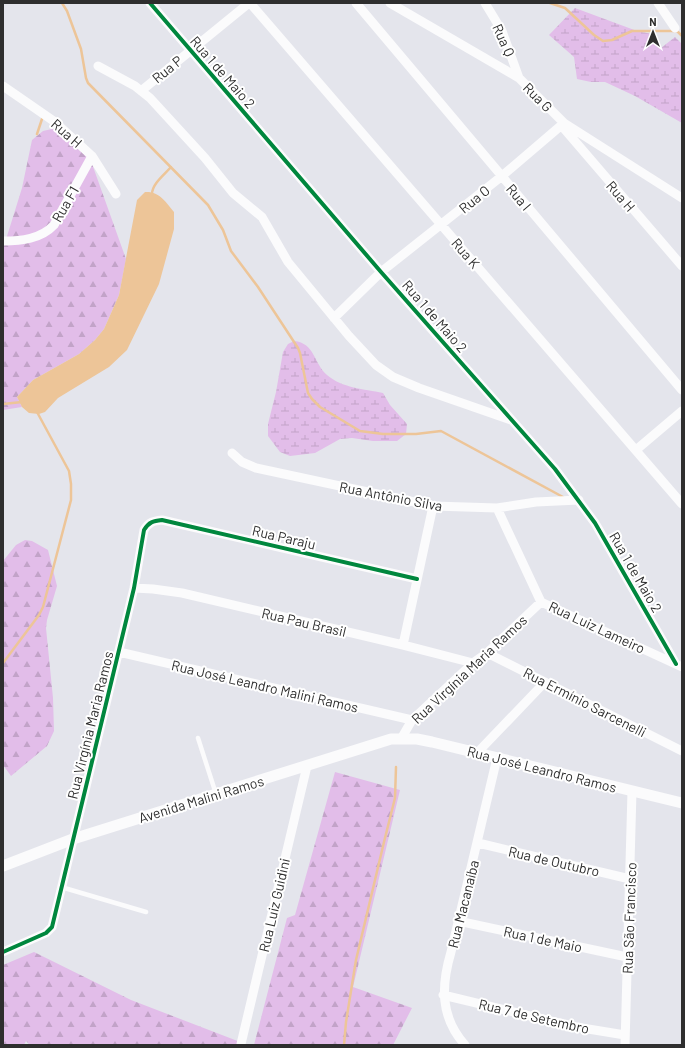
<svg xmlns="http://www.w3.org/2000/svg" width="685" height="1048" font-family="Barlow,sans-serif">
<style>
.forest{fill:url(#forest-firs)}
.wetland{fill:url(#wetland-marsh)}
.water{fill:#edc598}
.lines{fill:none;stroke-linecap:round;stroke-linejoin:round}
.stream{stroke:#edc598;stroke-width:2.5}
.service{stroke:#fbfbfc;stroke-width:4.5}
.minor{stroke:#fbfbfc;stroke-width:9}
.tertiary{stroke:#fbfbfc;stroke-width:11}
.cycleway-casing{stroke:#fff;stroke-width:6}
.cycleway{stroke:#00873e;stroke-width:4}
.labels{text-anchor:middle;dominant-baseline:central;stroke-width:4;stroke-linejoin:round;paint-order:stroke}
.street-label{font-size:14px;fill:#2e2e2e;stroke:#fff}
</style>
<defs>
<pattern id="forest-firs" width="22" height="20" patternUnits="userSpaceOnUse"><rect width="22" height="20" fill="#e2bde9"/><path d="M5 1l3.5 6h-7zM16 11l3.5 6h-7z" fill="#c2a3c8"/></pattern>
<pattern id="wetland-marsh" width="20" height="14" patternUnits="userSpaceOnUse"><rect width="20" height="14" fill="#e2bde9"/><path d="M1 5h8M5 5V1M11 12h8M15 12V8" fill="none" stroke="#c2a3c8"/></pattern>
</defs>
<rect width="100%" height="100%" fill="#e4e5ec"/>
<path class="forest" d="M65 126 91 161 126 259 119 295 104 329 95 340 79 354 33 380 17 397 22 407 3 410V249L22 188 32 140 43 131Z
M25 540 32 541 48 550 57 586 47 620 46 628 53 698 54 731 47 746 11 776 3 765V561L16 545Z
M335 772 400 790 353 987 412 1008 393 1045H254L287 918 295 915Z
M34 952 131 1000 248 1045H30L26 1041 24 1045H3V965Z"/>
<path class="wetland" d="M575 8 637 31 652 34 661 48 675 37 682 44V123L635 96 605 82H591L577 79 574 57 549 35Z
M294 341C315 343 314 364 327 375 342 388 364 389 383 393L390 405 407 424 406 434 397 441H373L352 438 340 439 315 453 290 456 280 452 268 436V424L276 392 283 352 288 344Z"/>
<path class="water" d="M145 192C159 191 166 202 174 212V229L159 284 127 350 109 367 58 398 45 412 39 414 29 413 22 407 17 397 33 380 79 354 95 340 104 329 119 295 137 200Z"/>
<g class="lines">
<path class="stream" d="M62 3 67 11 81 49 86 78 88 83 208 205 223 230 231 251 258 287 298 348 300 353 308 393 312 399 320 407 360 431 383 434H416L441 431 563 497
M550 3 565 8 594 35 603 41 612 40 632 31H677L682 36
M37 134 43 116
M152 194C152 184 164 175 171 167
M3 404 22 402
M3 663 39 615 43 607 71 500V484L69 471 37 412
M344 1045 346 1022 356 960 384 842 395 798 396 767"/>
<path class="service" d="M198 738 216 794
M61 887 146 912"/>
<path class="minor" d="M150 3 381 272 555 469 595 523 676 664
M250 3 682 504
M356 3 682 390
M390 3 519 78 564 123 682 198
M485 3 502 31 519 78
M658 3 675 28
M98 66 135 86 150 98 205 158 233 193 262 217 288 262 349 336 376 365 393 377 419 388 511 420
M3 86 55 122 92 156 116 194
M141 91 249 3
M561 125 682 266
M3 241C21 241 41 239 54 225L92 156
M334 318 381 272 502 176 564 123
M636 450 682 411
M232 453 242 462 256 468 433 506 497 508 536 502 579 500
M497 508 541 602 682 667
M134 588 153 589 182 593 403 645 473 663
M403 645 433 506
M119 652 412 720
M487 653 682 751
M401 739 412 720 473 663 487 653 541 602
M477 753 545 682
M478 843 630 879
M458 921 627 957
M3 952 46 933 52 927 134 588 144 530C149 522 153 521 162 520L417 579
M443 995 576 1027 625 1035
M241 1044 307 766
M465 1045C440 1017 441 986 451 952L497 758
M625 1045 632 791"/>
<path class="tertiary" d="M3 866 73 839 391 739H417L432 742 682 803"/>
<defs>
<path id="cycleway" d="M150 3 381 272 555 469 595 523 676 664
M3 952 46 933 52 927 134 588 144 530C149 522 153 521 162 520L417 579"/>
</defs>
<use href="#cycleway" class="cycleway-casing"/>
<use href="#cycleway" class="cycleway"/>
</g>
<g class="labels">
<g class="street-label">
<text transform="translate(504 40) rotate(66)">Rua Q</text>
<text transform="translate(167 69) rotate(-39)">Rua P</text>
<text transform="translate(223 72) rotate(49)">Rua 1 de Maio 2</text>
<text transform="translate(538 97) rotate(45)">Rua G</text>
<text transform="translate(67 133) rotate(41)">Rua H</text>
<text transform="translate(621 196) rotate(49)">Rua H</text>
<text transform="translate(519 197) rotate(50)">Rua I</text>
<text transform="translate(474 199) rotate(-39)">Rua O</text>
<text transform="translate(65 204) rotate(-60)">Rua F1</text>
<text transform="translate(466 253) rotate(49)">Rua K</text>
<text transform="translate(435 316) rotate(49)">Rua 1 de Maio 2</text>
<text transform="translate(391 496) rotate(11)">Rua Antônio Silva</text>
<text transform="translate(284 537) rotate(13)">Rua Paraju</text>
<text transform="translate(636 572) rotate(60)">Rua 1 de Maio 2</text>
<text transform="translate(304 622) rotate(13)">Rua Pau Brasil</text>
<text transform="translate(597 627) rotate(25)">Rua Luiz Lameiro</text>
<text transform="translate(469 669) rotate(-43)">Rua Virgínia Maria Ramos</text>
<text transform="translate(265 686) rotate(13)">Rua José Leandro Malini Ramos</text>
<text transform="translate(585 702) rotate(27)">Rua Ermínio Sarcenelli</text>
<text transform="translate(90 725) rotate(-76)">Rua Virgínia Maria Ramos</text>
<text transform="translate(542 769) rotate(14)">Rua José Leandro Ramos</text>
<text transform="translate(201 799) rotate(-17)">Avenida Malini Ramos</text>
<text transform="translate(554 861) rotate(13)">Rua de Outubro</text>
<text transform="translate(463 904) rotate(-76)">Rua Macanaíba</text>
<text transform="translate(274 905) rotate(-77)">Rua Luiz Guidini</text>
<text transform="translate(629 918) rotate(-88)">Rua São Francisco</text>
<text transform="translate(543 939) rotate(12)">Rua 1 de Maio</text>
<text transform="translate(534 1016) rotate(13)">Rua 7 de Setembro</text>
</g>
</g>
<rect width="685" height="1048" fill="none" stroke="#2e2e2e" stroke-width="8"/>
<g transform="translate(653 32)" stroke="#ffffff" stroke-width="3" paint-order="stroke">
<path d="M0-3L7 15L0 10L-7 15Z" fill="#2e2e2e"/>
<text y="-6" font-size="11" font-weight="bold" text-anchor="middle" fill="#2e2e2e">N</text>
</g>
</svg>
